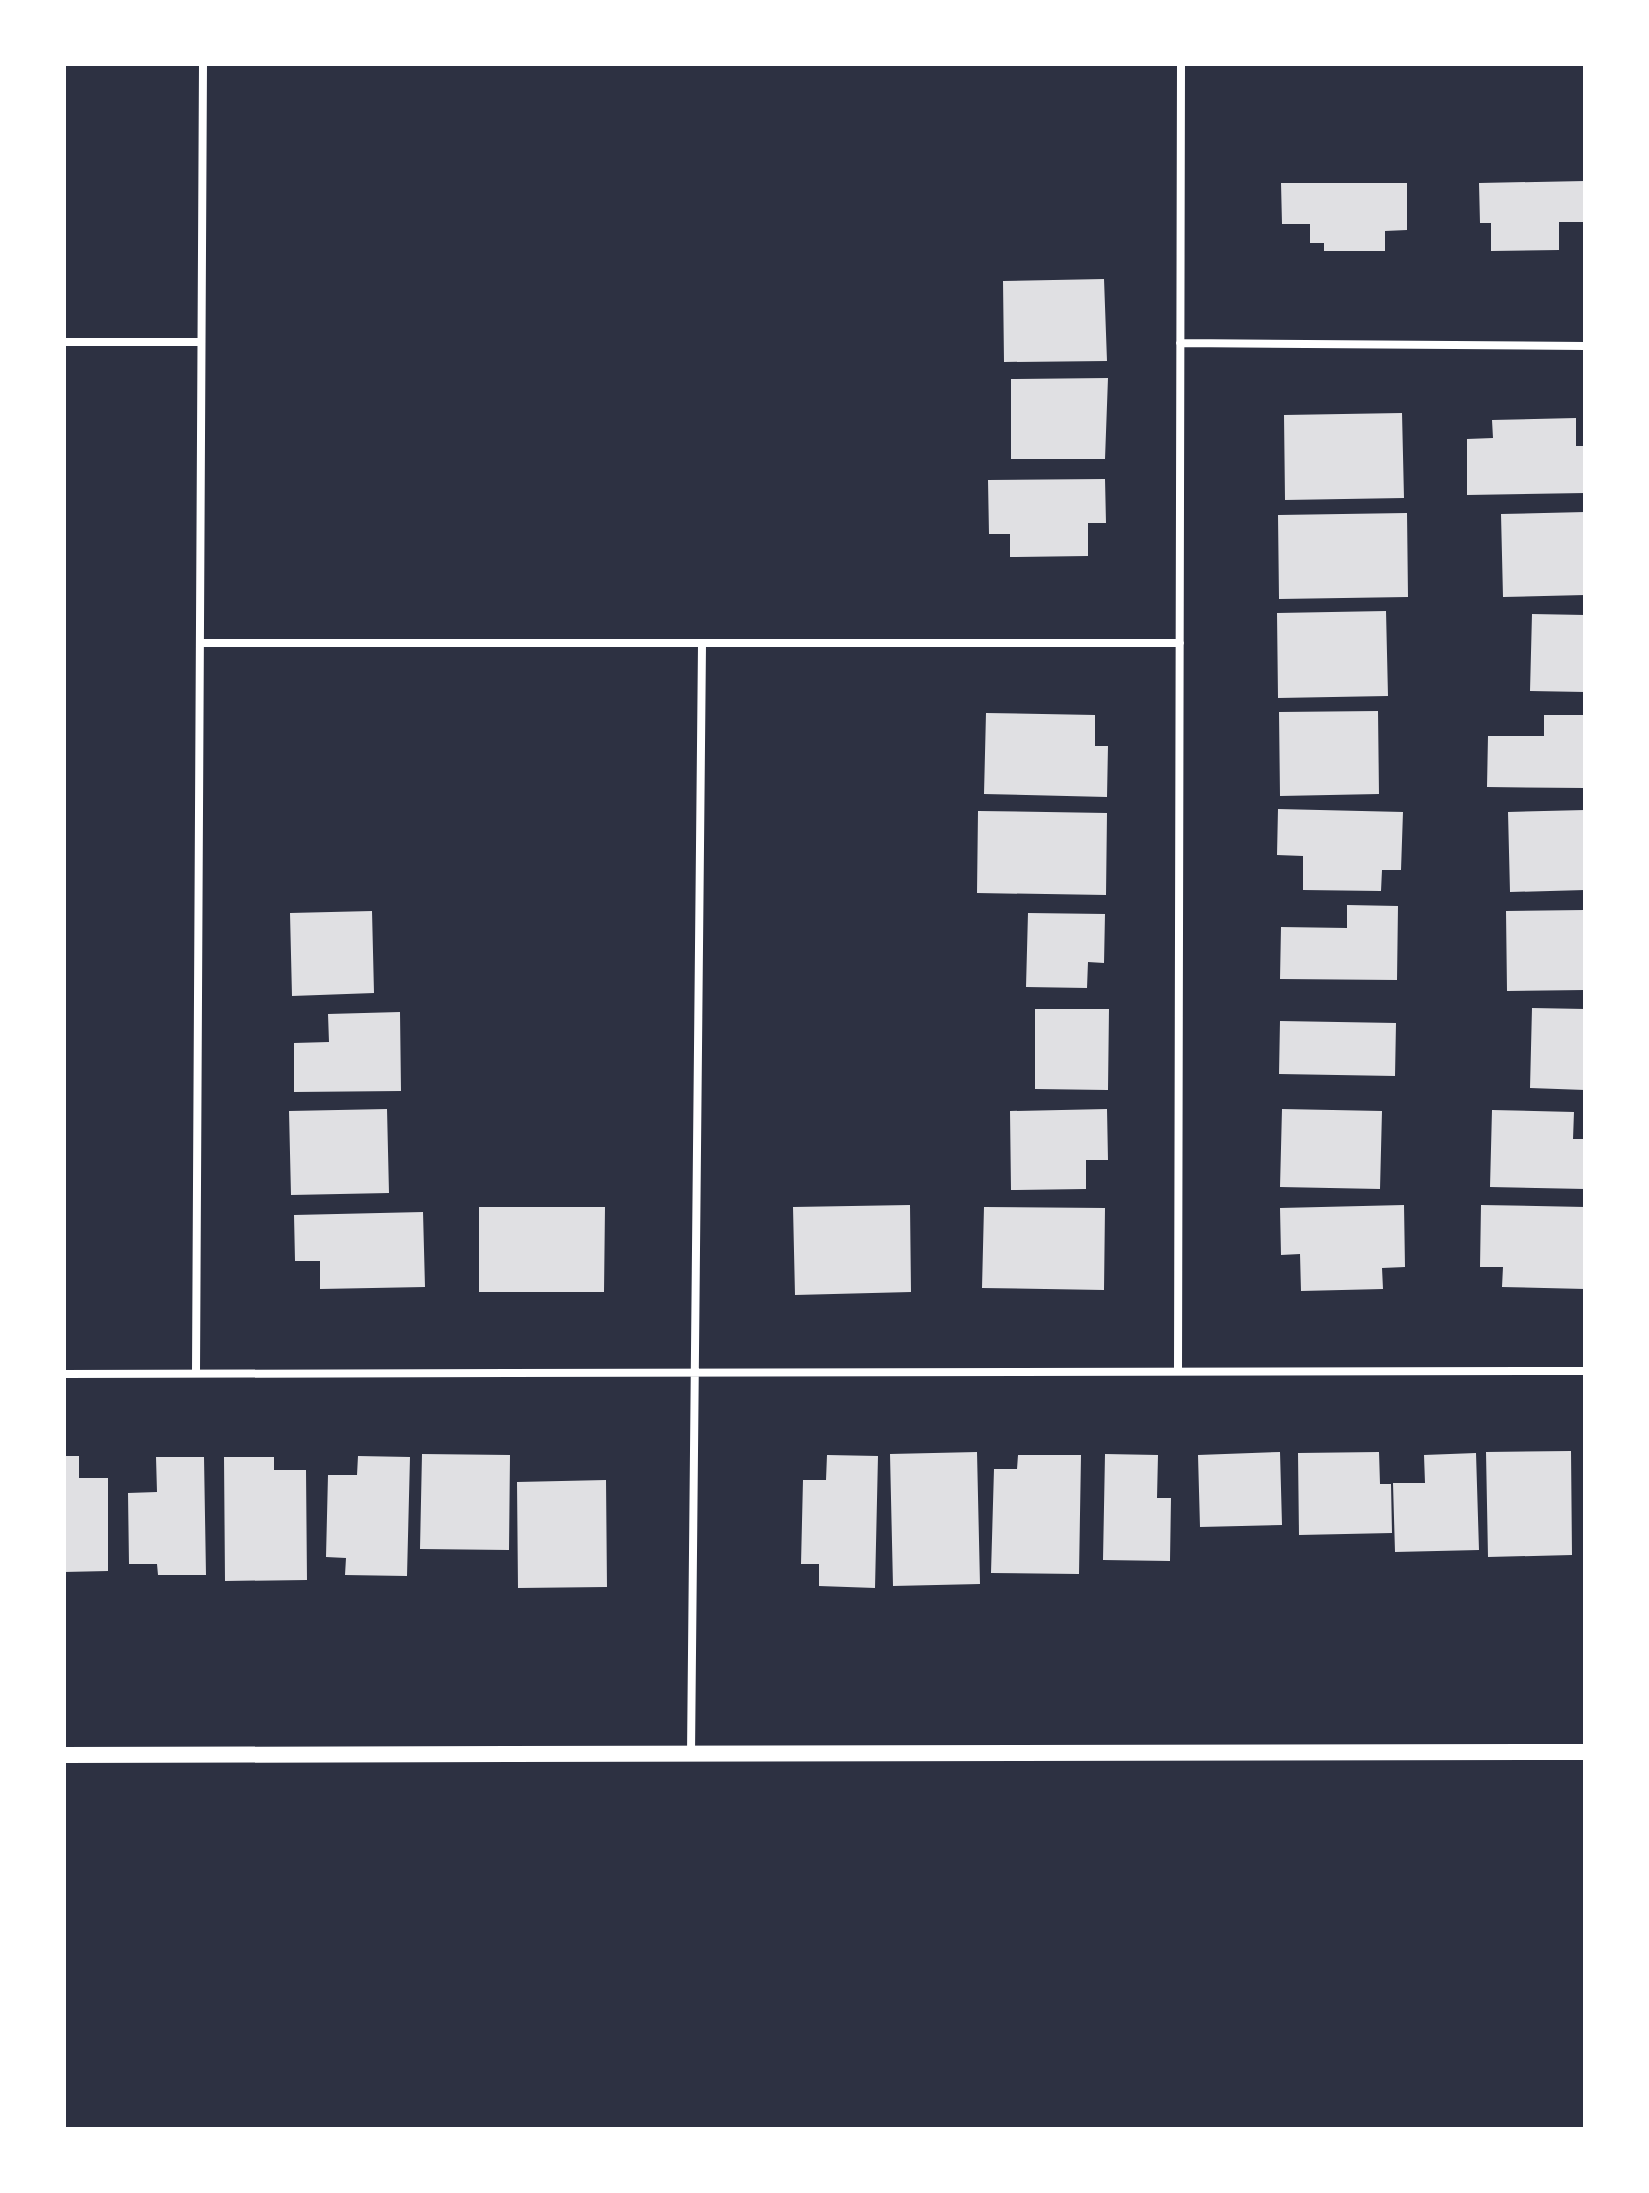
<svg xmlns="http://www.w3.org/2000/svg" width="1649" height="2193" font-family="'Titillium Web',sans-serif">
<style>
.building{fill:#e0e0e3}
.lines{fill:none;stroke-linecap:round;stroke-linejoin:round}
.minor{stroke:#fff;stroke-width:8}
.secondary{stroke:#fff;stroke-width:16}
</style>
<rect width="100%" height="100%" fill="#2d3142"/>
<path class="building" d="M1585 181V222H1559V250L1491 251V223H1480L1479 183Z
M1281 183H1407V230L1385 231V251H1324V243H1310V224H1282Z
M1104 279 1107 361 1004 362 1003 281Z
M1108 378 1105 459H1011V379Z
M1402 413 1404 498 1285 500 1284 415Z
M1576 418V446H1585V493L1467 495V439L1493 438 1492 420Z
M1105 479 1106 523H1088V556L1010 557V534H989L988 480Z
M1585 512V595L1503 597 1501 514Z
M1407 513 1408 597 1279 599 1278 515Z
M1386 611 1388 696 1278 698 1277 613Z
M1532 614 1585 615V692L1530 691Z
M1378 711 1379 794 1280 796 1279 712Z
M986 713 1095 715V746H1108L1107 797 984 794Z
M1544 715H1585V788L1487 787 1488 736H1544Z
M1278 809 1403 812 1401 870H1382L1381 891 1303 890V856L1277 855Z
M1585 810V890L1510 892 1508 812Z
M978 811 1107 813 1106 895 977 893Z
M1347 905 1398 906 1397 980 1280 979 1281 927 1347 928Z
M1585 910V990L1507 991 1506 911Z
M372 911 374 993 292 996 290 913Z
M1028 913 1105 914 1104 963 1088 962 1087 988 1026 987Z
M1532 1008 1585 1009V1090L1530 1088Z
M1035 1009H1109L1108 1090 1035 1089Z
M400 1012 401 1091 294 1092V1043L329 1042 328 1014Z
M1280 1021 1396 1023 1395 1076 1279 1074Z
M387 1109 389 1193 291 1195 289 1111Z
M1107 1109 1108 1160H1086V1189L1011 1190 1010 1111Z
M1282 1109 1382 1111 1380 1189 1280 1187Z
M1492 1110 1574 1112 1573 1139H1585V1189L1490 1187Z
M910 1205 911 1292 795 1295 793 1207Z
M1404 1205 1405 1267 1382 1268 1383 1289 1301 1291 1300 1254 1281 1255 1280 1208Z
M1481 1205 1585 1207V1289L1502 1287 1503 1267H1480Z
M479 1207H605L604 1292H479Z
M984 1207 1105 1208 1104 1290 982 1288Z
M423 1212 425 1287 320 1289V1261H295L294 1215Z
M1571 1451 1572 1555 1488 1557 1486 1452Z
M977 1452 980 1584 893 1586 890 1454Z
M1280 1452 1282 1525 1200 1527 1198 1455Z
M1379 1452 1380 1484H1391L1392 1533 1299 1535 1298 1453Z
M1476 1453 1479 1550 1395 1552 1393 1483H1425L1424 1455Z
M422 1454 510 1455 509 1550 420 1549Z
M1105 1454 1158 1455 1157 1498H1171L1170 1561 1103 1560Z
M827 1455 878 1456 875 1588 819 1586V1564H801L803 1480H826Z
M1018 1455H1081L1079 1574 991 1573 994 1469H1017Z
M64 1456H79V1478H108V1571L64 1572Z
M358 1456 410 1457 407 1576 345 1575 346 1558 326 1557 328 1475H357Z
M156 1457H204L206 1575H158L157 1564H129L128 1493 157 1492Z
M224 1457H274V1470H306L307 1580 225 1581Z
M606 1480 607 1587 518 1588 517 1482Z"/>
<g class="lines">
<path class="minor" d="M64 342H201
M1180 343 1585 346
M200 643H1180
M1178 1371 1181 64
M196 1372 203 64
M64 1374 1585 1371
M691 1754 702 645"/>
<path class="secondary" d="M64 1755 1585 1752"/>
</g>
<rect width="1649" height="2193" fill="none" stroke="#ffffff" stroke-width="132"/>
</svg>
